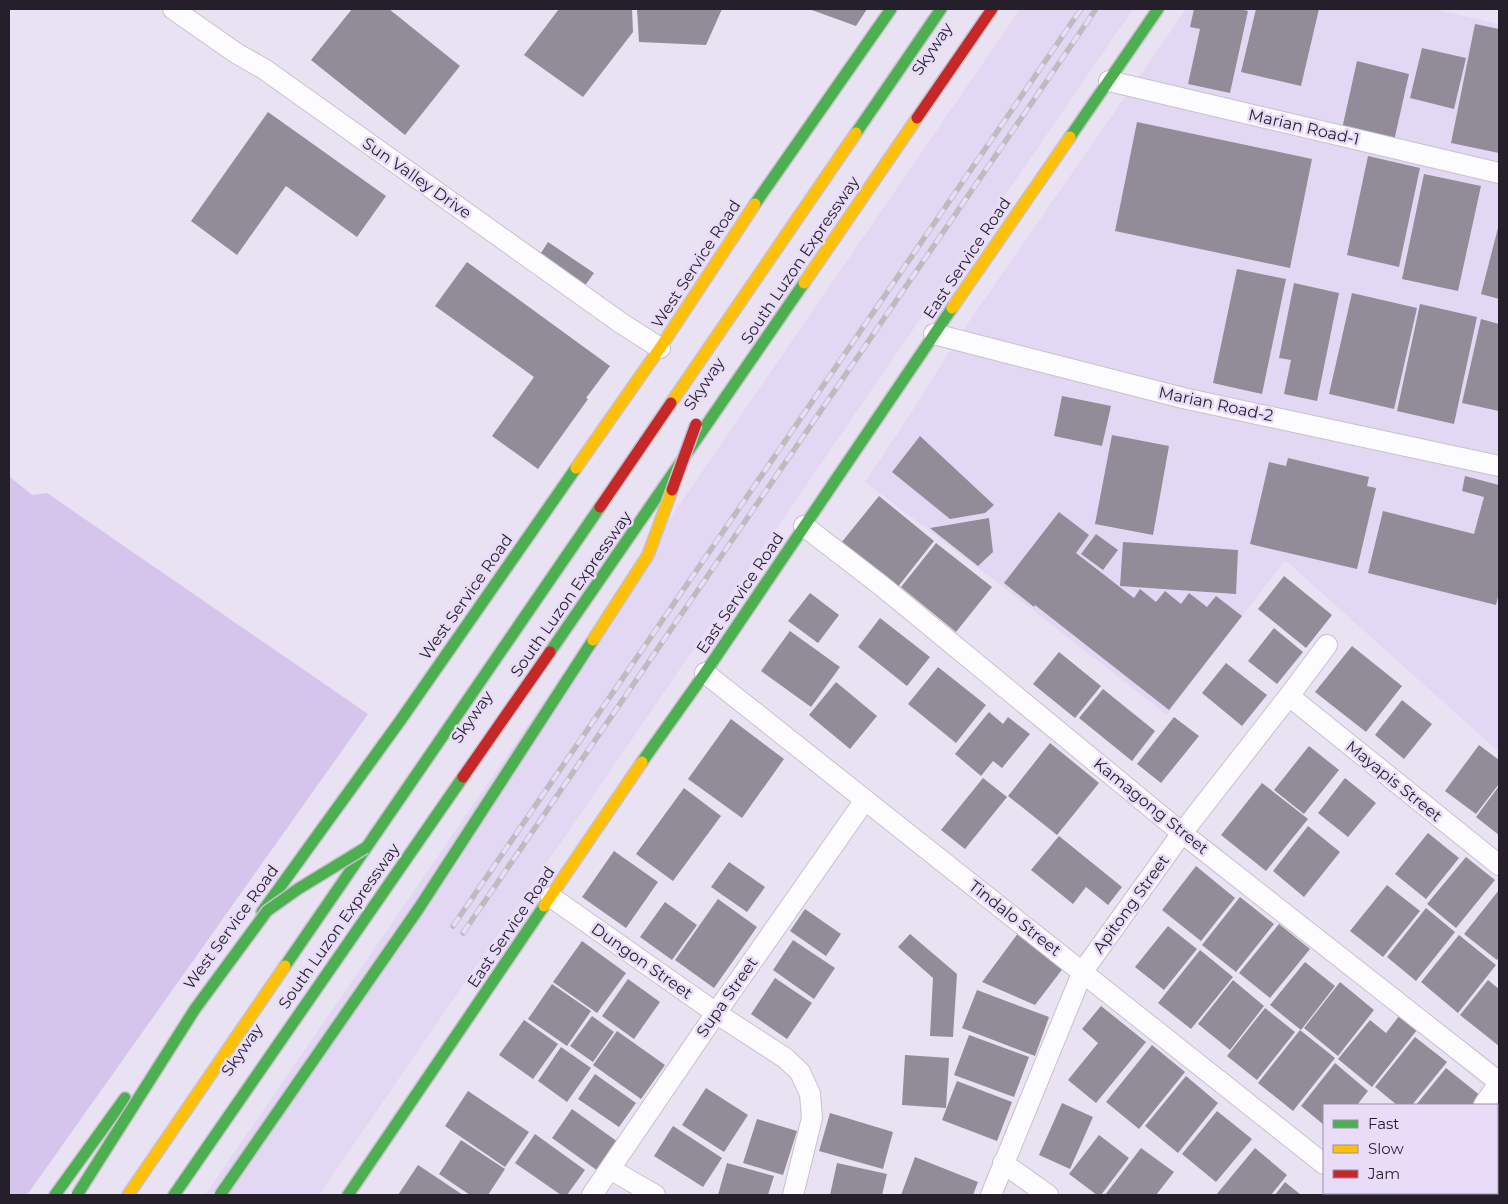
<svg xmlns="http://www.w3.org/2000/svg" width="1508" height="1204" font-family="Montserrat,sans-serif">
<style>
.built{fill:#e3d8f3}
.green{fill:#d5c4eb}
.building{fill:#918c98}
.lines{fill:none;stroke-linecap:round;stroke-linejoin:round}
.street-casing{stroke:#c7c1ce;stroke-width:22}
.fast-casing{stroke:#c7c1ce;stroke-width:14}
.slow-casing{stroke:#c7c1ce;stroke-width:14}
.jam-casing{stroke:#c7c1ce;stroke-width:14}
.street{stroke:#fcfbfd;stroke-width:20}
.fast{stroke:#4caf50;stroke-width:11}
.slow{stroke:#ffc107;stroke-width:11}
.jam{stroke:#c62828;stroke-width:11}
.rail-casing{stroke:#bcbbbe;stroke-width:5.5}
.rail{stroke:#e8dcf9;stroke-width:4;stroke-dasharray:11;stroke-linecap:butt}
.fast-bridge-casing{stroke:#c7c1ce;stroke-width:14;stroke-linecap:butt}
.slow-bridge-casing{stroke:#c7c1ce;stroke-width:14;stroke-linecap:butt}
.jam-bridge-casing{stroke:#c7c1ce;stroke-width:14;stroke-linecap:butt}
.fast-bridge{stroke:#4caf50;stroke-width:11}
.slow-bridge{stroke:#ffc107;stroke-width:11}
.jam-bridge{stroke:#c62828;stroke-width:11}
.labels{text-anchor:middle;dominant-baseline:central;stroke-width:5;stroke-linejoin:round;paint-order:stroke}
.street-label{font-size:16px;fill:#241f2a;stroke:#e8dcf9}
</style>
<rect width="100%" height="100%" fill="#e9e2f3"/>
<path class="built" d="M1020 9H1133L319 1195H205Z
M1186 9H1434L1499 24V752L1285 560 1167 715 1002 586 865 482 911 413 961 333Z"/>
<path class="green" d="M9 476 32 495 47 493 368 714 27 1195H9Z"/>
<path class="building" d="M352 9H389L460 66 405 135 311 60Z
M559 9H632L633 32 583 97 524 55Z
M637 9H722L706 45 639 42Z
M809 9H867L856 26Z
M1194 9H1240L1248 11 1230 93 1188 84 1200 29 1190 27Z
M1256 9H1319L1301 86 1241 72Z
M1475 24 1499 29V153L1451 143Z
M1422 48 1466 58 1454 109 1410 98Z
M1357 61 1409 74 1394 141 1342 129Z
M268 112 386 196 357 237 286 186 237 255 191 221Z
M1137 122 1312 159 1290 268 1115 231Z
M1368 156 1420 168 1399 267 1347 255Z
M1424 174 1481 186 1458 291 1402 279Z
M1499 224V299L1481 294Z
M548 242 594 273 584 287 539 256Z
M467 262 610 366 586 398 588 399 538 469 492 436 534 377 435 306Z
M1237 269 1286 279 1262 394 1213 383Z
M1294 283 1339 293 1317 401 1284 394 1291 360 1279 358Z
M1352 293 1417 308 1394 409 1329 394Z
M1420 304 1477 317 1454 424 1397 411Z
M1481 319 1499 324V411L1462 403Z
M1062 396 1111 406 1102 446 1054 436Z
M1112 435 1169 446 1153 535 1095 524Z
M920 436 994 505 985 513 950 519 892 472Z
M1288 458 1369 477 1367 486 1376 488 1357 569 1250 544 1269 462 1286 466Z
M1465 476 1499 485V593L1496 605 1368 573 1383 511 1474 534 1484 497 1462 491Z
M879 496 934 541 897 588 841 543Z
M1059 512 1089 535 1076 553 1134 598 1140 589 1156 602 1165 591 1181 604 1189 593 1207 607 1216 596 1242 616 1169 710 1035 605 1034 607 1004 583Z
M989 518 993 552 978 566 930 528Z
M1096 534 1118 550 1103 570 1081 554Z
M1123 542 1238 550 1236 594 1120 586Z
M936 543 992 587 956 632 901 587Z
M1284 576 1332 615 1306 648 1258 609Z
M810 593 839 615 818 643 788 621Z
M880 618 930 657 907 686 858 647Z
M1274 628 1303 652 1277 684 1248 661Z
M790 631 840 667 811 707 761 671Z
M1352 646 1402 686 1366 732 1315 692Z
M1059 652 1101 686 1075 718 1033 684Z
M1226 663 1267 695 1242 726 1202 693Z
M938 667 986 705 956 743 908 704Z
M836 682 877 716 850 749 809 715Z
M1103 689 1155 731 1132 761 1079 718Z
M1402 700 1432 724 1404 759 1375 735Z
M989 712 1003 724 1008 717 1030 734 1002 768 993 761 981 776 955 754Z
M1174 717 1199 736 1161 783 1137 764Z
M731 719 784 759 742 818 688 779Z
M1050 743 1099 783 1057 835 1008 796Z
M1479 745 1499 760V784L1476 814 1445 791Z
M1309 746 1339 770 1304 814 1274 790Z
M983 778 1007 797 965 849 941 830Z
M1345 778 1376 803 1348 837 1318 813Z
M1262 783 1308 819 1266 871 1221 835Z
M1499 786V835L1476 817Z
M684 788 721 816 673 881 636 854Z
M1308 826 1340 852 1304 897 1273 871Z
M1428 833 1459 858 1426 899 1395 874Z
M1059 836 1122 887 1108 905 1086 887 1073 904 1031 870Z
M614 851 658 882 626 928 582 897Z
M1466 857 1495 880 1456 928 1427 904Z
M729 862 765 887 747 912 711 887Z
M1196 866 1235 898 1201 941 1162 910Z
M1387 885 1420 911 1383 957 1350 931Z
M1499 890V956L1497 960 1464 934Z
M1240 897 1274 924 1236 972 1202 945Z
M718 899 757 927 714 988 675 960Z
M665 902 697 925 672 960 640 937Z
M1426 908 1455 932 1416 981 1387 957Z
M805 909 841 934 826 956 790 931Z
M1279 924 1310 949 1270 998 1239 973Z
M1168 926 1197 949 1164 990 1135 967Z
M1019 932 1064 967 1035 1005 982 982Z
M910 934 957 974 953 1037 930 1036 933 978 898 947Z
M1459 935 1496 965 1458 1013 1421 982Z
M793 940 835 968 814 999 773 970Z
M582 941 626 973 597 1013 553 982Z
M1200 950 1233 977 1191 1029 1158 1003Z
M1305 962 1335 986 1301 1030 1270 1005Z
M775 978 812 1003 787 1039 751 1014Z
M628 979 660 1002 634 1039 602 1016Z
M1233 980 1264 1006 1230 1050 1198 1024Z
M1488 980 1499 989V1046L1460 1015Z
M1340 982 1374 1010 1338 1056 1304 1028Z
M552 984 591 1011 567 1046 528 1019Z
M977 990 1049 1017 1035 1056 962 1028Z
M1101 1006 1146 1042 1096 1103 1068 1080 1098 1043 1082 1029Z
M1265 1008 1295 1032 1257 1080 1227 1056Z
M592 1016 614 1032 593 1062 570 1046Z
M1399 1016 1417 1030 1372 1087 1338 1059 1370 1020 1386 1033Z
M524 1020 558 1044 533 1079 499 1055Z
M1300 1030 1335 1058 1293 1111 1258 1083Z
M617 1031 665 1065 641 1099 593 1065Z
M969 1035 1029 1057 1014 1097 954 1075Z
M1415 1037 1447 1062 1412 1105H1397L1375 1087Z
M1152 1045 1185 1072 1139 1129 1106 1102Z
M561 1047 591 1068 567 1102 538 1081Z
M905 1055 949 1058 946 1108 902 1105Z
M1335 1063 1368 1091 1357 1105H1324V1125L1301 1106Z
M1446 1068 1481 1096 1474 1105H1416Z
M595 1074 636 1103 619 1127 578 1099Z
M1186 1076 1218 1103 1178 1153 1145 1126Z
M957 1081 1012 1102 997 1141 942 1120Z
M706 1088 748 1115 724 1152 682 1125Z
M468 1091 529 1132 505 1167 445 1126Z
M1062 1103 1093 1117 1070 1169 1039 1155Z
M572 1109 618 1142 598 1171 552 1138Z
M1217 1111 1252 1139 1216 1182 1182 1154Z
M830 1113 893 1132 883 1169 819 1151Z
M1499 1113V1173L1497 1171V1116Z
M757 1119 797 1131 783 1175 743 1163Z
M673 1126 722 1158 703 1187 654 1156Z
M535 1134 585 1170 567 1195H561L515 1163Z
M1099 1135 1129 1158 1101 1195H1097L1069 1174Z
M461 1140 505 1169 488 1195H470L439 1174Z
M1141 1148 1174 1172 1156 1195H1105Z
M1255 1148 1287 1175 1271 1195H1216Z
M915 1157 978 1182 973 1195H901Z
M727 1163 774 1176 768 1195H718Z
M837 1163 887 1174 882 1195H830Z
M418 1165 463 1195H398Z
M1497 1177 1499 1179V1195H1464L1466 1193H1497Z
M1285 1182 1301 1195H1275Z"/>
<g class="lines">
<defs>
<path id="street" d="M173 9 236 53 264 69 621 323 660 348
M1109 81 1499 173
M934 334 1183 398 1499 466
M804 526 883 587 1182 833 1499 1082
M705 673 1324 1164
M1289 696 1499 865
M551 897 716 1013 785 1058 800 1072 810 1094 812 1118 793 1195
M1484 1105 1499 1083
M1003 1163 1048 1195
M610 1169 655 1195
M1360 1193 1363 1195
M592 1195 716 1013 865 800
M991 1195 1083 971 1182 833 1289 696 1327 645
M1421 1195 1423 1193"/>
<path id="fast" d="M856 133 941 9
M1070 137 1158 9
M755 204 891 9
M550 652 804 283
M642 762 705 673 952 308
M262 912 400 721 576 468
M285 966 600 507
M55 1195 125 1098
M174 1195 463 777
M348 1195 544 906"/>
<path id="slow" d="M804 283 917 118
M952 308 1070 137
M671 403 856 133
M576 468 660 348 755 204
M544 906 642 762
M128 1195 285 966"/>
<path id="jam" d="M917 118 992 9
M600 507 671 403
M463 777 550 652"/>
</defs>
<use href="#street" class="street-casing"/>
<use href="#fast" class="fast-casing"/>
<use href="#slow" class="slow-casing"/>
<use href="#jam" class="jam-casing"/>
<use href="#street" class="street"/>
<use href="#fast" class="fast"/>
<use href="#slow" class="slow"/>
<use href="#jam" class="jam"/>
<defs>
<path id="rail" d="M453 926 1081 9
M463 933 1096 9"/>
</defs>
<use href="#rail" class="rail-casing"/>
<use href="#rail" class="rail"/>
<defs>
<path id="fast-bridge" d="M77 1195 195 1009 267 911 298 889 365 848
M220 1195 419 908 593 640"/>
<path id="slow-bridge" d="M593 640 648 555 672 490"/>
<path id="jam-bridge" d="M672 490 696 424"/>
</defs>
<use href="#fast-bridge" class="fast-bridge-casing"/>
<use href="#slow-bridge" class="slow-bridge-casing"/>
<use href="#jam-bridge" class="jam-bridge-casing"/>
<use href="#fast-bridge" class="fast-bridge"/>
<use href="#slow-bridge" class="slow-bridge"/>
<use href="#jam-bridge" class="jam-bridge"/>
</g>
<g class="labels">
<g class="street-label">
<text transform="translate(932 49) rotate(-56)">Skyway</text>
<text transform="translate(1304 127) rotate(13)">Marian Road-1</text>
<text transform="translate(417 178) rotate(35)">Sun Valley Drive</text>
<text transform="translate(967 258) rotate(-56)">East Service Road</text>
<text transform="translate(800 260) rotate(-56)">South Luzon Expressway</text>
<text transform="translate(696 264) rotate(-57)">West Service Road</text>
<text transform="translate(704 384) rotate(-56)">Skyway</text>
<text transform="translate(1216 404) rotate(12)">Marian Road-2</text>
<text transform="translate(740 593) rotate(-56)">East Service Road</text>
<text transform="translate(571 594) rotate(-55)">South Luzon Expressway</text>
<text transform="translate(466 597) rotate(-55)">West Service Road</text>
<text transform="translate(472 717) rotate(-55)">Skyway</text>
<text transform="translate(1394 781) rotate(39)">Mayapis Street</text>
<text transform="translate(1151 806) rotate(39)">Kamagong Street</text>
<text transform="translate(1131 904) rotate(-54)">Apitong Street</text>
<text transform="translate(1015 918) rotate(38)">Tindalo Street</text>
<text transform="translate(339 926) rotate(-55)">South Luzon Expressway</text>
<text transform="translate(231 927) rotate(-54)">West Service Road</text>
<text transform="translate(511 927) rotate(-56)">East Service Road</text>
<text transform="translate(642 961) rotate(35)">Dungon Street</text>
<text transform="translate(727 997) rotate(-55)">Supa Street</text>
<text transform="translate(242 1050) rotate(-55)">Skyway</text>
</g>
</g>
<rect width="1508" height="1204" fill="none" stroke="#241f2a" stroke-width="20"/>
<rect x="1323" y="1104" width="175" height="90" fill="#e8dcf9" stroke="#9a90a6"/>
<rect x="1333" y="1120" width="25" height="8" fill="#4caf50" stroke="#9a90a6"/>
<text x="1368" y="1129" font-size="15" fill="#241f2a">Fast</text>
<rect x="1333" y="1145" width="25" height="8" fill="#ffc107" stroke="#9a90a6"/>
<text x="1368" y="1154" font-size="15" fill="#241f2a">Slow</text>
<rect x="1333" y="1170" width="25" height="8" fill="#c62828" stroke="#9a90a6"/>
<text x="1368" y="1179" font-size="15" fill="#241f2a">Jam</text>
</svg>
